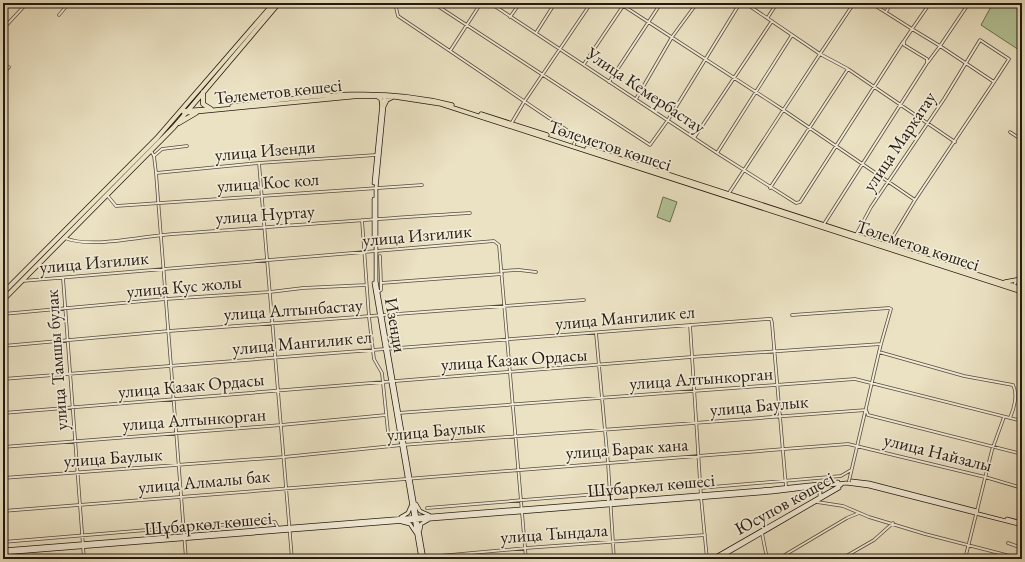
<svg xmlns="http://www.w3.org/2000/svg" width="1025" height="562" font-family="'EB Garamond',serif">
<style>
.green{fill:#b3c497;stroke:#6b6e54}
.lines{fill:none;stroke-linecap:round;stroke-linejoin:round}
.street-casing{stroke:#554b3d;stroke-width:3.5}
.secondary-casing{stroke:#231910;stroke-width:4.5}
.primary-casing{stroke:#231910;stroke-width:5}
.highway-casing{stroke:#231910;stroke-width:5.5}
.street{stroke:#f2ecd8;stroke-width:2}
.secondary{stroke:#f2ecd8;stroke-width:3}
.primary{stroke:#ebe2c3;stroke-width:3.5}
.highway{stroke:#ebe2c3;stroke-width:4}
.labels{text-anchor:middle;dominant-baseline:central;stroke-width:3.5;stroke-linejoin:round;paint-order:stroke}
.street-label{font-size:18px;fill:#231910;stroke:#f2ecd8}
</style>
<rect width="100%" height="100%" fill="#ebe2c3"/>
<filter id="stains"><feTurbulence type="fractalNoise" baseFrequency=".005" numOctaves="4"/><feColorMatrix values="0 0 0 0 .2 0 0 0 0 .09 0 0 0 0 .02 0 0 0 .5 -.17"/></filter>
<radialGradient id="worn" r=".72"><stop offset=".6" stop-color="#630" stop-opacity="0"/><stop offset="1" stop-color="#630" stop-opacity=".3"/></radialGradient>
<path class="green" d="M993 3H1022V67L1018 64 1019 50 981 25Z
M663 197 677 202 670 222 657 217Z"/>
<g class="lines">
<defs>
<path id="street" d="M395 3 398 16 450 51 481 3
M433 3 650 145 668 120 740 3
M490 3 717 153
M619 3 782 109 915 200
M745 3 820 54 854 3
M871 3 912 29 930 3
M1016 3 1022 9
M886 12 891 3
M59 15 69 3
M510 17 520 3
M768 17 777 3
M3 29 27 3
M536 33 555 3
M792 35 717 153 796 203 800 202 903 42
M450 51 577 137 574 144
M584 64 625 3
M3 74 9 67
M609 82 661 3
M636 99 672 37 697 3
M511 124 524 102 591 3
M1010 132 1022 140
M694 138 772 21
M151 151 154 156 156 173 186 559
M154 156 162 149 187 146
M259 163 292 559
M156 173 259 163 376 155
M770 188 848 69
M729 193 820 54 848 69 955 142
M107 195 116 206 422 185
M362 220 369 317 374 359 382 373 388 432
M824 224 927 63V59L904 45V41L912 29 940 46 969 3
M856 235 871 207 944 99 980 40 1009 59 994 82
M65 238C92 249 142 236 173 234 272 227 371 219 470 213
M888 245 915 200 994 82 940 46 928 62
M380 256 381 283
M501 271 519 270 536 272
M63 278 84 559
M22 281 494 241 499 245 526 559
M1014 286 1016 280 1022 276
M378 292 381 290V283L502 274
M3 314 166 299 270 292 303 288 366 285
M792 315 889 308 891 309 881 344
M690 325 701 497 707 559
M596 333 608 463 614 559
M3 346 169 331 584 300
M3 379 767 319H771L772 323 786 487
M3 413 691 357 881 344 879 352 964 376 1013 385C1018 394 1014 409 1010 418
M398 413 855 379 1022 421
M3 447 281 425 386 415
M3 478 284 457 402 445 866 410 868 415 1022 454
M849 481 879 352
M700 488 841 476 851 470
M817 502 843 506 869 517 925 534 1022 559
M427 508 610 493
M3 511 848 444 985 477 1022 488
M762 533 767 559
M3 542 183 527 272 522H275L278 528
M1008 543 1022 548
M406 559 526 548 705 535
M778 559 847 518 859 513
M841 559 874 540 893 523
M965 559 992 450 1004 417"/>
<path id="secondary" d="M385 95 376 188V281L424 559
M374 183 382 103
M374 241V199
M374 283 421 559
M852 481 869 483 977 511
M816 487 820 490V496
M416 504 420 511 429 515
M401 517 408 513 411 506
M1007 519 1022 523
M402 522 410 524 416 533
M420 530 421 524 428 520
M3 550 772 489 838 482
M3 553 772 492 846 483 869 486 1022 525
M712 559 841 485
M717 559 839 488"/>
<path id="primary" d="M378 97 381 99 382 105
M232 106C305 97 379 85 452 105
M384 106 387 100 393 97
M181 111 210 109
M184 113 360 96 395 97 441 104 1022 292
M481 114 547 135
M587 148 1022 289
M1018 279V283L1022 287
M1005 282 1016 280"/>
<path id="highway" d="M203 92V104L211 109
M179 123 196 113
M3 293 157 138 274 3
M3 300 174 127 279 3"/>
</defs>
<use href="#street" class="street-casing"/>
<use href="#secondary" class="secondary-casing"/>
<use href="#primary" class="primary-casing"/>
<use href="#highway" class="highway-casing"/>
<use href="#street" class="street"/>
<use href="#secondary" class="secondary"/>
<use href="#primary" class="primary"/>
<use href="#highway" class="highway"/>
</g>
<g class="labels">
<g class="street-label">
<text transform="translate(646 90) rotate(34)">Улица Кемербастау</text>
<text transform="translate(278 91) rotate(-6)">Төлеметов көшесі</text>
<text transform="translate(899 141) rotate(-56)">улица Маркатау</text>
<text transform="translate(610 145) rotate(18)">Төлеметов көшесі</text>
<text transform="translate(265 150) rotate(-5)">улица Изенди</text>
<text transform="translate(268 182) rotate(-4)">улица Кос кол</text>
<text transform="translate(265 214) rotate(-4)">улица Нуртау</text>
<text transform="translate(417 235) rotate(-5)">улица Изгилик</text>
<text transform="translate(918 245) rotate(18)">Төлеметов көшесі</text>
<text transform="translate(94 262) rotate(-5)">улица Изгилик</text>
<text transform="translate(184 286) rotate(-5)">улица Кус жолы</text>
<text transform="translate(293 309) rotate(-4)">улица Алтынбастау</text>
<text transform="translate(625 317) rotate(-5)">улица Мангилик ел</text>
<text transform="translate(396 325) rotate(80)">Изенди</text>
<text transform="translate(302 342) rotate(-5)">улица Мангилик ел</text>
<text transform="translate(514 359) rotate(-4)">улица Казак Ордасы</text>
<text transform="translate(56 360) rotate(-94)">улица Тамшы булак</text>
<text transform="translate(701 378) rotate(-4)">улица Алтынкорган</text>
<text transform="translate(191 385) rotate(-5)">улица Казак Ордасы</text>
<text transform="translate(759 405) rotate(-5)">улица Баулык</text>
<text transform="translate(194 419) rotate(-4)">улица Алтынкорган</text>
<text transform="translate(436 430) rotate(-5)">улица Баулык</text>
<text transform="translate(627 448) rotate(-4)">улица Барак хана</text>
<text transform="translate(938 452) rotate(14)">улица Найзалы</text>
<text transform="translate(113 457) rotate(-4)">улица Баулык</text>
<text transform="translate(204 481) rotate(-5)">улица Алмалы бак</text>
<text transform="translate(651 485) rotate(-5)">Шұбаркөл көшесі</text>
<text transform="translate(784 503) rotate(-29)">Юсупов көшесі</text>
<text transform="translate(208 523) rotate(-5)">Шұбаркөл көшесі</text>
<text transform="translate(554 533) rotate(-4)">улица Тындала</text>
</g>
</g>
<rect width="1025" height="562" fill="none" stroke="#ebe2c3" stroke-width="16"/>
<rect x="4" y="4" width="1017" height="554" fill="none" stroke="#231910" stroke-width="2"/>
<rect x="8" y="8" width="1009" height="546" fill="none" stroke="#231910"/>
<rect width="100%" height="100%" filter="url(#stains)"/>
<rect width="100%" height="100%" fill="url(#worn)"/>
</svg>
